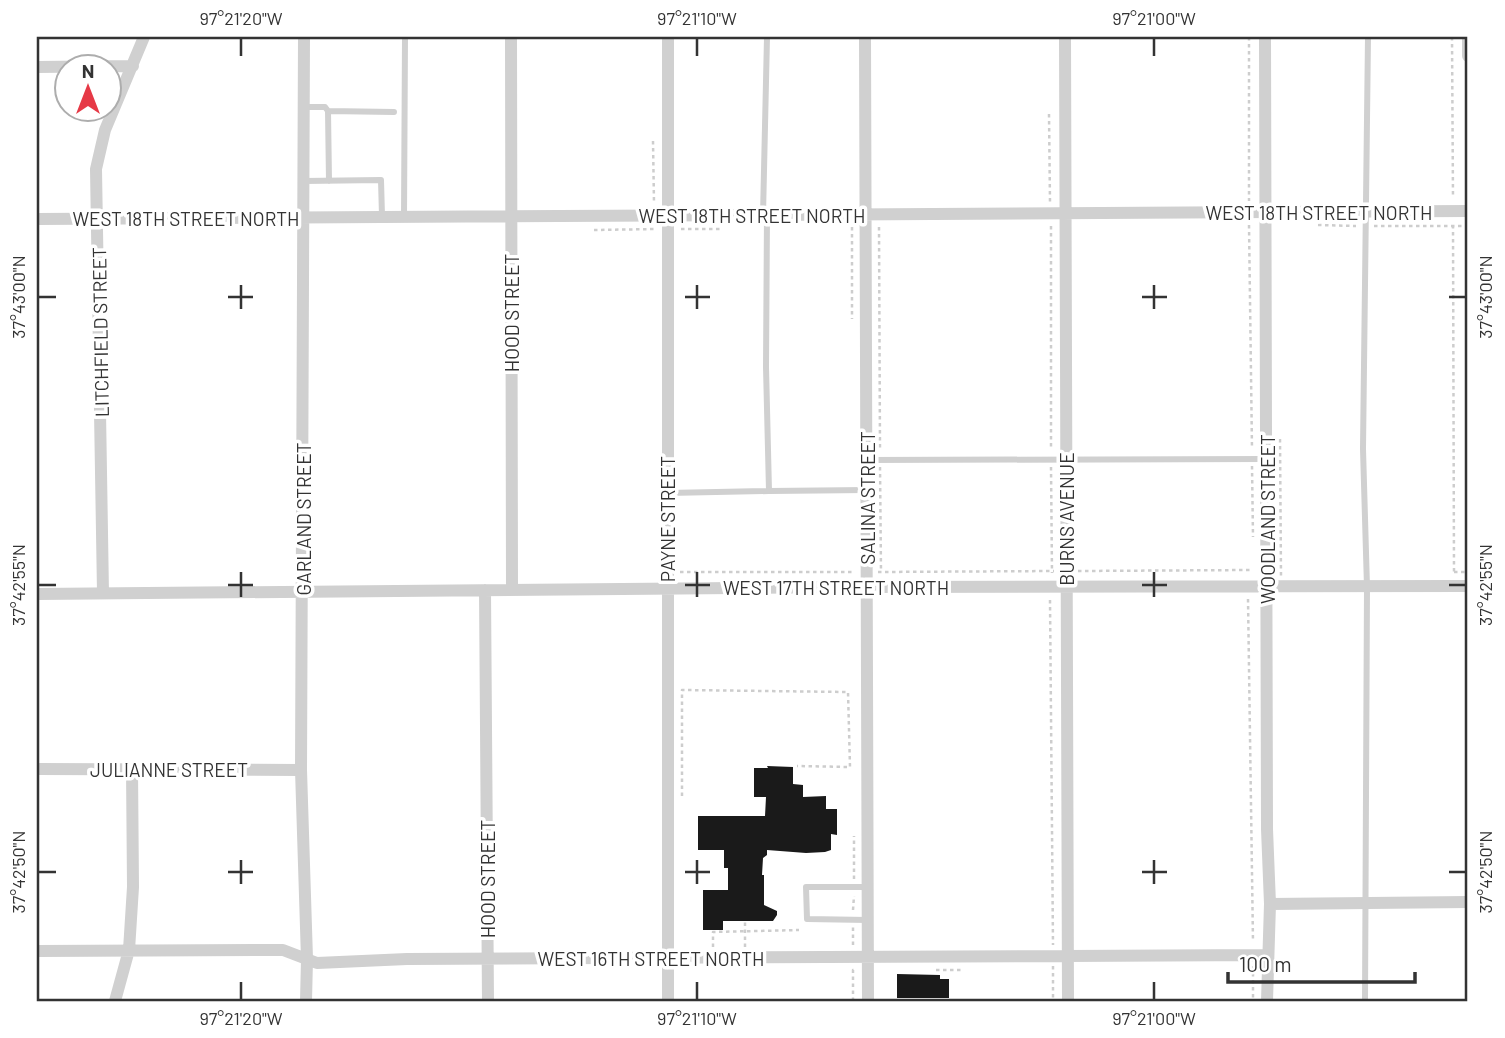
<svg xmlns="http://www.w3.org/2000/svg" width="1505" height="1038" font-family="Barlow,sans-serif">
<style>
.building{fill:#1a1a1a}
.lines{fill:none;stroke-linecap:round;stroke-linejoin:round}
.path{stroke:#cdcdcd;stroke-width:2.5;stroke-dasharray:3.5 3.5;stroke-linecap:butt}
.lane{stroke:#d0d0d0;stroke-width:6}
.street{stroke:#d0d0d0;stroke-width:12}
.ticks{fill:none;stroke:#333;stroke-width:2.5}
.labels{text-anchor:middle;dominant-baseline:central;stroke-width:7;stroke-linejoin:round;paint-order:stroke}
.street-label{font-size:19px;fill:#333;stroke:#fff}
.neatline{fill:none;stroke:#333;stroke-width:2.5}
.ticks-label{font-size:18px;text-anchor:middle;fill:#333}
</style>
<rect width="100%" height="100%" fill="#fff"/>
<path class="building" d="M767 766 793 767V784L803 785V797L826 796V809H837V835L831 834V850L825 852 806 853 767 850V855L763 858 762 875H764V905L777 911V915L773 921H723V930H703V890H728V868H724V850H698V816H765L766 797H754V768H768Z
M897 974 940 975V979H949V998H897Z"/>
<g class="lines">
<path class="path" d="M1249 37V201
M1452 37 1453 198
M1049 114 1050 202
M653 141 654 203
M1249 225 1252 449
M1318 225 1356 226
M1453 225 1454 572
M1051 226V450
M1374 226H1468
M852 227V319
M879 227 880 450
M681 229H723
M594 230 656 229
M1280 439 1281 576
M1252 466 1253 537
M880 467 881 572
M1051 467 1052 573
M1078 571 1253 570
M680 572H854
M878 572 1054 571
M1454 572H1468
M1248 599 1253 942
M1050 600 1053 945
M682 796V690L848 692 850 767 797 766
M854 879V836
M853 910 854 896
M853 945V927
M713 947V932L799 930
M745 947V922
M1053 966V1001
M1253 966V1001
M936 970H964
M853 1001V970H856"/>
<path class="lane" d="M304 107H325L328 111 329 181
M328 111 394 112
M304 181 381 180 382 216
M763 215 767 37
M404 217 405 37
M867 460 1267 459
M769 491 867 490
M668 493 769 491 766 367 767 215
M867 887H806L807 919 868 920
M1365 1001 1367 587 1363 449 1368 37"/>
<path class="street" d="M304 37 301 770 307 959 306 1001
M511 37 512 589
M668 37V1001
M865 37 868 1001
M1065 37 1068 1001
M1265 37 1267 829 1270 904 1267 1001
M1468 37V56
M37 67 133 66
M37 219 1468 211
M485 590 488 1001
M103 593 96 169 105 130 144 37
M37 594 853 587 1468 586
M37 769 301 770
M1270 904 1468 902
M37 951 283 950 317 963 407 959 1267 955
M115 1001 129 950 133 887 132 769"/>
</g>
<path class="ticks" d="M241 38V56M697 38V56M1154 38V56M241 285V309M697 285V309M1154 285V309M38 297H56M228 297H253M685 297H710M1142 297H1167M1449 297H1466M241 572V597M697 572V597M1154 572V597M38 585H56M228 585H253M685 585H710M1142 585H1167M1449 585H1466M241 860V884M697 860V884M1154 860V884M38 872H56M228 872H253M685 872H710M1142 872H1167M1449 872H1466M241 982V1000M697 982V1000M1154 982V1000"/>
<g class="labels">
<g class="street-label">
<text x="1319" y="212">WEST 18TH STREET NORTH</text>
<text x="752" y="215">WEST 18TH STREET NORTH</text>
<text x="186" y="218">WEST 18TH STREET NORTH</text>
<text transform="translate(511 313) rotate(-90)">HOOD STREET</text>
<text transform="translate(100 332) rotate(-91)">LITCHFIELD STREET</text>
<text transform="translate(867 498) rotate(-90)">SALINA STREET</text>
<text transform="translate(303 519) rotate(-90)">GARLAND STREET</text>
<text transform="translate(667 519) rotate(-90)">PAYNE STREET</text>
<text transform="translate(1066 519) rotate(-90)">BURNS AVENUE</text>
<text transform="translate(1267 519) rotate(-90)">WOODLAND STREET</text>
<text x="836" y="587">WEST 17TH STREET NORTH</text>
<text x="169" y="769">JULIANNE STREET</text>
<text transform="translate(487 879) rotate(-90)">HOOD STREET</text>
<text x="651" y="958">WEST 16TH STREET NORTH</text>
</g>
</g>
<rect width="1505" height="1038" fill="none" stroke="#ffffff" stroke-width="77"/>
<g transform="translate(88 88)"><circle r="33" fill="#ffffff" stroke="#adadad" stroke-width="2"/>
<path d="M0-5L12 26L0 18L-12 26Z" fill="#e63946"/>
<text y="-10" font-size="19" font-weight="bold" text-anchor="middle" fill="#333333">N</text>
</g>
<path d="M1228 972v10h187v-10" fill="none" stroke="#333333" stroke-width="3.5"/>
<text x="1239" y="972" font-size="21" fill="#333333" stroke="#ffffff" stroke-width="5" paint-order="stroke">100 m</text>
<rect x="38" y="38" width="1428" height="962" class="neatline"/>
<g class="ticks-label">
<text x="241" y="25">97°21'20"W</text>
<text x="697" y="25">97°21'10"W</text>
<text x="1154" y="25">97°21'00"W</text>
<text transform="translate(19 297) rotate(-90)" y="6">37°43'00"N</text>
<text transform="translate(1486 297) rotate(-90)" y="6">37°43'00"N</text>
<text transform="translate(19 585) rotate(-90)" y="6">37°42'55"N</text>
<text transform="translate(1486 585) rotate(-90)" y="6">37°42'55"N</text>
<text transform="translate(19 872) rotate(-90)" y="6">37°42'50"N</text>
<text transform="translate(1486 872) rotate(-90)" y="6">37°42'50"N</text>
<text x="241" y="1025">97°21'20"W</text>
<text x="697" y="1025">97°21'10"W</text>
<text x="1154" y="1025">97°21'00"W</text>
</g>
</svg>
